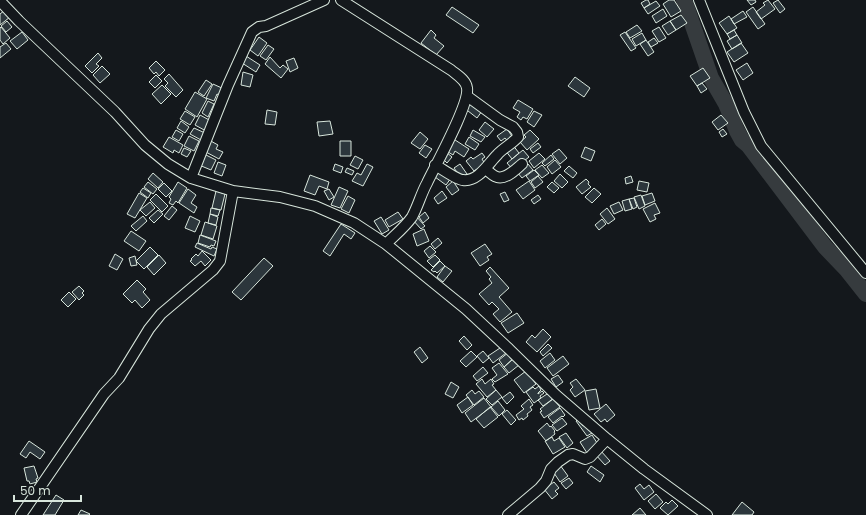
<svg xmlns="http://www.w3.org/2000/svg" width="866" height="515" font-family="Poppins,sans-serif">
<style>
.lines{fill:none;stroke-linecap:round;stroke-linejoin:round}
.river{stroke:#363b3e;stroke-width:16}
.building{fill:#2c363c;stroke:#d8e6dc}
.minor-casing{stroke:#d8e6dc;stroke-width:12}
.minor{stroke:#14181c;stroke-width:10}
</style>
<rect width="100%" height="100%" fill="#14181c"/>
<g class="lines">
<path class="river" d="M684 0 711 78 726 104 737 131 742 140 748 145 825 247 847 270 866 294"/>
</g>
<path class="building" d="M646 0H648L650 4 644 8 641 3Z
M669 0H674L681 11 671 17 663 4Z
M747 0H755L756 2 751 5Z
M768 0 775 9 761 19 756 12 765 5 763 3Z
M778 0 785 9 780 13 773 3Z
M656 1 660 6 648 14 644 8Z
M452 7 479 25 473 33 446 15Z
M753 7 765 24 758 29 746 12Z
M663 9 667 16 656 23 652 16Z
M5 10 10 17 0 25V14Z
M743 11 747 17 734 24 731 19Z
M681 15 687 23 676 30 670 21Z
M729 16 737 28 727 34 719 23Z
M7 21 12 27 6 32 1 26Z
M670 21 676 30 668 35 662 26Z
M637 25 642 31 630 38 626 32Z
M1 27 10 38 3 44 0 40V28Z
M659 27 666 38 659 42 652 31Z
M431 30 436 35 434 38 444 46 436 55 421 43Z
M734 30 737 35 730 39 727 34Z
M22 32 28 40 17 49 10 41Z
M625 32 636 48 631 51 620 35Z
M642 33 646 40 636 46 632 39Z
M737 35 742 43 732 49 727 41Z
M259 37 267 43 258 56 250 50Z
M654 38 658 43 651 47 648 42Z
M646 40 654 52 648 56 640 44Z
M6 43 11 49 0 58V47Z
M741 43 748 53 734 62 727 52Z
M268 45 274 49 266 60 260 56Z
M98 53 102 58 96 64 99 66 92 73 85 66Z
M246 56 260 65 256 72 242 63Z
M270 57 280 68 283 65 288 69 281 78 265 64Z
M294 58 298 68 290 72 286 61Z
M156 61 165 70 159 76 156 72 154 74 149 68Z
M747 63 753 73 743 80 736 70Z
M102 66 110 74 100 83 93 75Z
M703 68 710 78 697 86 690 76Z
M243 72 253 75 250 87 241 85Z
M169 74 183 90 176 97 165 86 168 83 164 79Z
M156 75 162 81 155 88 149 82Z
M575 77 590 88 584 97 568 86Z
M206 80 212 84 204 96 198 92Z
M702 83 707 89 701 93 697 86Z
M213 84 224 89 221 96 217 94 214 101 206 98Z
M162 85 171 94 161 104 152 94Z
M195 92 207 99 197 117 185 109Z
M518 100 533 109 527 119 523 117 521 120 517 117 520 112 513 108Z
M208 101 214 104 208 117 202 113Z
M469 101 482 111 477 118 463 107Z
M267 110 277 112 275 125 265 124Z
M185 111 195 117 190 125 180 119Z
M534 111 542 115 534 127 527 122Z
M200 115 211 121 206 131 195 125Z
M721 115 728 123 718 130 712 122Z
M181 121 189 127 185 133 177 128Z
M330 121 333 134 319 136 317 122Z
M485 122 494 129 487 137 479 130Z
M194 128 205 133 201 140 190 134Z
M507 129 514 139 509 143 505 138 501 141 497 136Z
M723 129 727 134 722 137 719 132Z
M176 130 183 134 179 141 172 137Z
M473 130 485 137 481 142 470 136Z
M530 130 539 139 527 150 520 142 526 137 524 135Z
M420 132 428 139 420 149 411 143Z
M189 136 199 141 194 151 184 146Z
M169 137 183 145 179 153 174 150 173 153 163 147Z
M469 137 479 144 475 150 465 144Z
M452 138 469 149 464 157 455 151 453 155 445 150Z
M209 140 218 145 216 149 223 152 219 159 204 151Z
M340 141H351V156H340Z
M538 143 541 147 533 153 530 149Z
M512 144 519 153 512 159 505 150Z
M425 145 432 149 426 158 419 153Z
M585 147 595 151 591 161 581 157Z
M184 148 191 151 187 157 181 154Z
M559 149 567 158 560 164 552 154Z
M523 150 529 157 513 170 507 163Z
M446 152 452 157 447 163 442 158Z
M482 153 485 157 482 159 485 164 474 171 466 161 471 157 473 159Z
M539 153 545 159 534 168 529 161Z
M204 154 216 160 211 170 199 165Z
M551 155 554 159 545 166 542 163Z
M355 156 363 160 358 169 350 165Z
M555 160 561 167 552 174 547 167Z
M218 162 226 165 222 176 214 173Z
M335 164 343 167 341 173 333 170Z
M367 164 373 167 363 186 352 181 357 173 361 175Z
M460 164 467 174 461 178 454 168Z
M528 164 533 170 522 178 517 172Z
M542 165 549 173 542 178 535 170Z
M569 166 577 173 573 178 564 171Z
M347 168 354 171 352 175 345 172Z
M440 170 451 178 446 185 435 177Z
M534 170 539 175 530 181 526 176Z
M153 173 163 182 158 188 148 179Z
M560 174 568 182 562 188 554 181Z
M310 175 329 182 327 189 319 186 315 195 304 191Z
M538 176 543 182 535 188 531 182Z
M631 176 633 182 626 184 625 178Z
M586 179 589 182 588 184 591 187 582 194 576 187Z
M453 181 459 190 452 195 446 187Z
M529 181 535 190 523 199 516 190Z
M639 181 649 183 647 192 637 190Z
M148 182 157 189 153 194 144 187Z
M178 182 187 188 178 203 176 201 173 205 169 203 171 199 169 197Z
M552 182 559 188 554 193 547 187Z
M164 183 172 191 166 197 158 189Z
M339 187 348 191 340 208 331 205Z
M143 188 151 193 148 198 140 192Z
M594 188 601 194 592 203 585 197Z
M188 189 196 195 191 203 197 207 194 213 179 203Z
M329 189 334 197 329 200 324 191Z
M216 191 225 194 221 210 212 208Z
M442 191 447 198 438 204 434 198Z
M505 192 509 200 504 202 500 194Z
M139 193 147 198 135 218 127 214Z
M652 193 655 201 645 205 642 196Z
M156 194 168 206 162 212 150 200Z
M538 195 541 199 534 204 531 200Z
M641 195 645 206 639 209 634 197Z
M348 196 355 200 349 213 341 209Z
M634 198 637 207 633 209 629 199Z
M629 199 632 209 625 211 622 201Z
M150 202 155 208 146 216 140 210Z
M619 202 623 210 614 214 610 206Z
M655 203 660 213 654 215 656 219 650 222 643 209Z
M172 206 177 210 169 220 164 216Z
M211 208 220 210 218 216 210 214Z
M607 208 615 219 608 224 600 214Z
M158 210 163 214 154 223 149 218Z
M398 212 403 219 389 227 385 220Z
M425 212 429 218 423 223 419 217Z
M210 214 218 217 216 225 208 223Z
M415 215 425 226 421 229 412 219Z
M143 216 147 221 136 231 131 226Z
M190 216 200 221 195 232 185 228Z
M381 217 389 230 382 234 374 221Z
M602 219 606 224 599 230 595 225Z
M205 222 217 226 213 239 201 235Z
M341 224 355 233 351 239 344 234 330 256 323 251Z
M424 229 429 241 417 246 413 234Z
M131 231 146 241 139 251 124 241Z
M200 235 216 241 214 246 211 245 210 247 198 243Z
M438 238 442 243 435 249 431 244Z
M197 243 211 249 212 247 217 249 214 256 195 247Z
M485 244 492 254 487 257 489 260 480 266 471 253Z
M430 246 436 252 429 258 424 251Z
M150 247 158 255 144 269 136 261Z
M202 251 211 260 205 266 201 261 195 266 190 261 192 260 191 259 196 254 198 256Z
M115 254 123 259 117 270 109 266Z
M159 255 166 263 154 275 147 267Z
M435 255 440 260 433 267 427 261Z
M135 256 137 265 131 266 129 258Z
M264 258 273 266 241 300 232 292Z
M440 261 445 266 437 273 435 271 434 272 431 270Z
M445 266 452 271 443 282 437 277Z
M490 267 509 288 499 297 512 312 500 322 493 314 499 309 492 302 489 305 479 294 492 283 489 279 491 277 486 271Z
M137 280 146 289 143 292 150 300 142 308 135 300 132 303 123 294Z
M79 286 84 291 82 293 84 295 79 300 72 292Z
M69 292 76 299 68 307 61 300Z
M517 313 524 323 508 333 501 323Z
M543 329 551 337 537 352 526 342 532 335 535 338Z
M464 336 472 345 467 350 459 341Z
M548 344 552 348 543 356 540 352Z
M420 347 428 358 422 363 414 352Z
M500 348 501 349 502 348 506 353 493 363 488 356Z
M471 351 477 357 466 367 460 361Z
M483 351 489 358 483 363 477 356Z
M509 352 514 358 504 367 499 360Z
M550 353 555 360 545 368 540 361Z
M563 356 569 364 553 376 547 368Z
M514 358 519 365 509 373 504 367Z
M499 363 508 374 495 382 492 379 497 375 492 368Z
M483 367 488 373 477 381 473 376Z
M526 371 536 384 524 393 514 380Z
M558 375 563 382 556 387 551 379Z
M482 379 485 384 491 379 494 384 492 385 496 390 487 397 476 384Z
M576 379 585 390 575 397 570 390 573 387 570 383Z
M451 382 459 387 453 398 445 394Z
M539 386 541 390 538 393V394L542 391 544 393 540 396 541 398 534 403 526 392 533 387 535 389Z
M596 389 600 408 589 410 585 391Z
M472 390 475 394 479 391 484 397 474 405 466 395Z
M496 390 502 397 492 405 486 399Z
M510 392 514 397 507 404 502 398Z
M550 393 554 398 543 406 538 400 547 394 548 395Z
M468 397 473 405 462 413 457 405Z
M484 398 491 407 471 422 465 413Z
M529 399 533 405 530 407 532 410 527 414 528 416 523 420 522 418 519 420 516 415 524 409 521 406Z
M553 399 560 407 544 418 540 412 542 411 540 409Z
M498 401 505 410 499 416 491 407Z
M606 404 615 415 607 422 605 419 601 422 594 414Z
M490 407 498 417 484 428 476 419Z
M560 408 565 415 563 417 562 416 553 423 548 417Z
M507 410 516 420 511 425 502 414Z
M562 418 567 424 557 431 552 425Z
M578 419 583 426 586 424 592 433 587 436 576 421Z
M547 423 550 427 551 426 555 431 554 432 555 434 546 441 538 431Z
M566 433 573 443 567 448 559 437Z
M592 435 599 446 587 453 580 442Z
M552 437 554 441 559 438 565 447 553 454 545 441Z
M29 441 45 452 40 459 30 452 26 458 20 454Z
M600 450 610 461 605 465 595 454Z
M560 465 568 476 560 482 552 470Z
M34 466 38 478 36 479 37 482 30 484 29 481H27L24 468Z
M591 466 604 475 600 482 587 472Z
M569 478 573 483 566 489 561 483Z
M554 482 559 488 555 491 558 494 552 499 544 489Z
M640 484 644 489 649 485 654 492 644 500 635 488Z
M656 494 663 502 655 509 648 501Z
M56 495 64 500 55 515H43Z
M672 500 678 506 668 515 660 508 666 502 668 504Z
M742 502 754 512 752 515H732Z
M640 508 646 515H632Z
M81 510 90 514 89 515H78Z"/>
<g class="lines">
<defs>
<path id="minor" d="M341 0 451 70C457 75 466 80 467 88 470 104 435 166 427 183 421 194 418 206 412 217 405 227 395 235 386 244
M699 0 744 112 761 146 866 273
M0 1 19 21 115 112 145 145 168 164 191 178 233 191 280 197 315 206 354 223 386 244 466 309 509 349 556 395 607 439 644 469 707 515
M435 165C441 168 457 180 463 180 478 182 488 164 497 155 503 148 512 144 518 137L517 132 513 127 500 120 467 96
M486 169C489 172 493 176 497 177 506 180 516 169 522 164
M191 178 228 85 252 32 259 27 266 26 324 0
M21 515 104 394 119 378 149 329 161 314 213 270 220 261 233 191
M508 515 540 488 546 481 551 469 558 462 568 455 573 454 585 459 590 457 607 439"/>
</defs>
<use href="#minor" class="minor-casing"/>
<use href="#minor" class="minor"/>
</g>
<path d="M14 495v6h67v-6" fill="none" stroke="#d8e6dc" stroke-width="2"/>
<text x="20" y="495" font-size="12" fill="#d8e6dc" stroke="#14181c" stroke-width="3" paint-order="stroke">50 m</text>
</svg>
